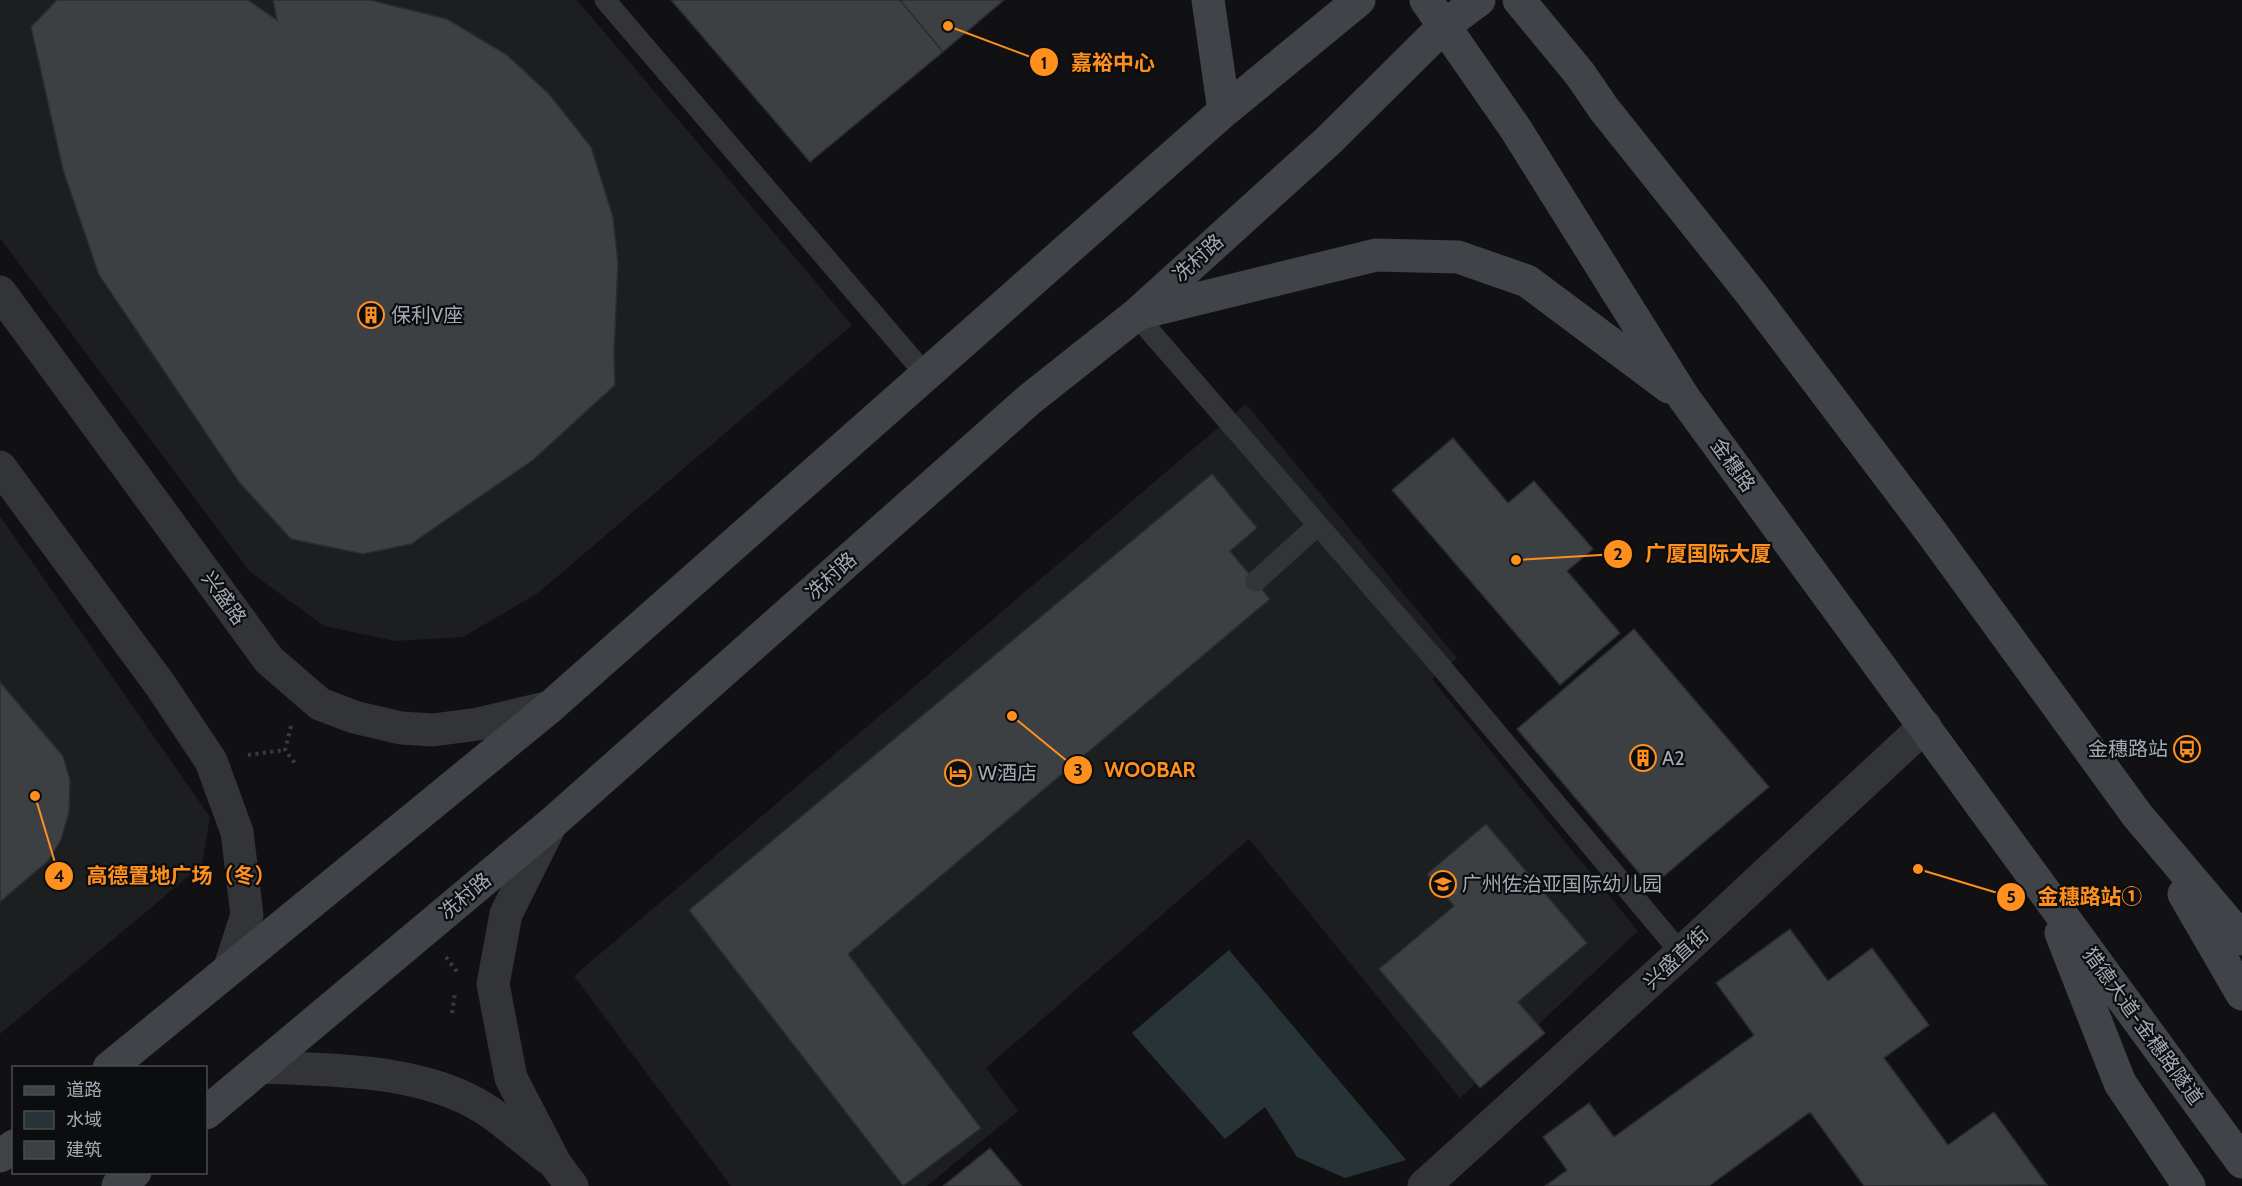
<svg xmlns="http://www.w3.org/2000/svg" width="2242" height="1186" font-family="Cabin,'Noto Sans SC',sans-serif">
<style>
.built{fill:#1d1e20}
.water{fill:#273337}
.building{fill:#3d4043;stroke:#2b2c2f;stroke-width:1.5}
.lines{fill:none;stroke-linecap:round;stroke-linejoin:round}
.path{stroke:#383b3f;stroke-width:4;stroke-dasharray:3 4.5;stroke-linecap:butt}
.service{stroke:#323438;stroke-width:21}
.minor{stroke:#323438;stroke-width:33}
.tertiary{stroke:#323438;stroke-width:33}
.secondary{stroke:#404348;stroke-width:33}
.labels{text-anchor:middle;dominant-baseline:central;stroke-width:4.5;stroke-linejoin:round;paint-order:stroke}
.street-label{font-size:20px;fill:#a1aab5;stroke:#0c0d0e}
.poi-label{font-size:20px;fill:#a1aab5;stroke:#0c0d0e;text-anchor:start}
.leader{fill:none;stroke:#ff901d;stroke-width:2}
.callout-dot{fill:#ff901d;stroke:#0c0d0e;stroke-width:2}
.mark-label{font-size:18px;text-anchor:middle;font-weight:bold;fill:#111}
.callout-label{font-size:21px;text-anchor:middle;font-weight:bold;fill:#ff901d;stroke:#0c0d0e;stroke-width:4.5;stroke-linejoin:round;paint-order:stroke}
</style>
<rect width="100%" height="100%" fill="#111113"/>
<path class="built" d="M0 0H577L852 325 538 593 463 637 395 641 324 626 249 571 0 238Z
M1246 404 1457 658 1432 679 1638 931 1460 1098 1249 839 986 1068 1018 1111 927 1186H731L574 976Z
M0 516 210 817 202 865 0 1034Z"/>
<path class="water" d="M1229 950 1406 1160 1345 1178 1297 1157 1265 1107 1225 1139 1132 1033Z"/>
<path class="building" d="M57 0H248L277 20 273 0H370L447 19 507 55 549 94 591 147 613 217 618 263 614 354 615 385 533 460 411 544 363 554 291 539 239 482 99 275 63 170 31 27Z
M671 0H900L943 52 810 162Z
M900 0H1004L943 52Z
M1453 438 1508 503 1534 481 1593 549 1567 571 1620 633 1560 685 1392 490Z
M1212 474 1257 528 1230 551 1270 599 848 954 981 1128 903 1186 689 910Z
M1634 629 1769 787 1651 887 1517 729Z
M0 682 63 756 70 780 69 812 61 840 48 861 0 902Z
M0 682 63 756 70 780 69 812 61 840 48 861 0 902Z
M1486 824 1587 943 1518 1002 1545 1033 1480 1088 1379 969 1454 906 1427 874Z
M1790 929 1828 981 1872 948 1929 1025 1884 1058 1948 1145 1994 1112 2047 1185 1864 1186 1810 1112 1709 1186H1545L1567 1170 1543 1137 1589 1103 1614 1137 1754 1035 1716 983Z
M990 1148 1022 1186H943Z"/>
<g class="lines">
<path class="path" d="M291 726 285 750 297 766
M248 755 285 750
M446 957 458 973
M452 1013 455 993"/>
<path class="service" d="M605 0 926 375
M1136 315 1443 669 1681 953
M1256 581 1318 525"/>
<path class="minor" d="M1424 1186 1681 953 1925 726"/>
<path class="tertiary" d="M0 292 269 660 320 704 354 717 401 728 433 730 478 724 550 707
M0 467 161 686 211 761 237 832 247 915 230 967
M551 824 506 914 493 984 511 1078 556 1165 572 1186
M261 1067C332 1070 423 1069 485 1109 507 1123 527 1142 548 1158"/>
<path class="secondary" d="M1208 0 1224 111
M1426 0 1515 128 1684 398 2242 1162
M1519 0 1580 74 1604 109 1750 292 1932 533 2137 815 2242 939
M1140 313 1376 255 1458 257 1527 281 1669 387
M2184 894 2242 994
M2061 933 2120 1083 2189 1186
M109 1068 550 707 1224 111 1359 0
M206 1113 551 824 1030 399 1136 315 1328 141 1444 26 1479 0
M0 1156 14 1146
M118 1186 135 1172"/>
</g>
<defs>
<symbol id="building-ring" viewBox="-11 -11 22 22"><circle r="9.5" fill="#0c0d0e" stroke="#ff901d" stroke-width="1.5"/><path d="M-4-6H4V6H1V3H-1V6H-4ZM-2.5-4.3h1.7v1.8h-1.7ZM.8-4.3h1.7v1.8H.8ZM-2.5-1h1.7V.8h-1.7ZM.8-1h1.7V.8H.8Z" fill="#ff901d"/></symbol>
<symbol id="bus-ring" viewBox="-11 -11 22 22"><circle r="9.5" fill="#0c0d0e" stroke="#ff901d" stroke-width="1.5"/><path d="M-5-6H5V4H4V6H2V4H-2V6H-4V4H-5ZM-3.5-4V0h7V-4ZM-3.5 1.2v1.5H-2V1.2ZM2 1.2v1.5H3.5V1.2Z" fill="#ff901d"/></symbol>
<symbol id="hotel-ring" viewBox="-11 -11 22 22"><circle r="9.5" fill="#0c0d0e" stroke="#ff901d" stroke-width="1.5"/><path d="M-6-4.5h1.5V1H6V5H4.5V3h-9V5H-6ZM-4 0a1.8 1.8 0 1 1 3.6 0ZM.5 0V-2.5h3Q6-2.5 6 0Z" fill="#ff901d"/></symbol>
<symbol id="school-ring" viewBox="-11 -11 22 22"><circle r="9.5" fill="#0c0d0e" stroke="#ff901d" stroke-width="1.5"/><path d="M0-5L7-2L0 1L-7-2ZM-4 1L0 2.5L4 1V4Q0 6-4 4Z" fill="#ff901d"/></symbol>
</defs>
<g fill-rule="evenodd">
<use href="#building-ring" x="356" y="300" width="30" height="30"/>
<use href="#bus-ring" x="2172" y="734" width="30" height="30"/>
<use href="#building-ring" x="1628" y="743" width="30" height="30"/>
<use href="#hotel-ring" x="943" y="758" width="30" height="30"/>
<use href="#school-ring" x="1428" y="869" width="30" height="30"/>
</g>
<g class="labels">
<g class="street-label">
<text transform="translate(1198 258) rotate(-42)">冼村路</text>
<text transform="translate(1733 465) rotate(54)">金穗路</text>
<text transform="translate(831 576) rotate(-42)">冼村路</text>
<text transform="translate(224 598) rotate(54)">兴盛路</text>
<text transform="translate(465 896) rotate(-40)">冼村路</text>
<text transform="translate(1676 958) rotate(-43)">兴盛直街</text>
<text transform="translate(2143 1026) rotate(54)">猎德大道-金穗路隧道</text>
</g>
<g class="poi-label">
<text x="391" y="315">保利V座</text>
<text x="2168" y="749" text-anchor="end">金穗路站</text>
<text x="1662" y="758">A2</text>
<text x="978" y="773">W酒店</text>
<text x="1462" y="884">广州佐治亚国际幼儿园</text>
</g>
</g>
<path class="leader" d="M948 26L1044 62M1516 560L1618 554M1012 716L1078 770M35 796L59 876M1918 869L2011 897"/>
<g class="callout-dot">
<circle cx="948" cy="26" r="6"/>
<circle cx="1516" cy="560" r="6"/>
<circle cx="1012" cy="716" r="6"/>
<circle cx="35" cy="796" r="6"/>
<circle cx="1918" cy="869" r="6"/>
<circle cx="1044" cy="62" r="15"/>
<circle cx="1618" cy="554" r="15"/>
<circle cx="1078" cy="770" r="15"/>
<circle cx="59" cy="876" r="15"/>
<circle cx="2011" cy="897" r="15"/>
</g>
<g class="mark-label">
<text x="1044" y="69">1</text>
<text x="1618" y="560">2</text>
<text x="1078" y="776">3</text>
<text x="59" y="882">4</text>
<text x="2011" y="903">5</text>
</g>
<g class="callout-label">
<text x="1113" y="70">嘉裕中心</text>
<text x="1708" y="561">广厦国际大厦</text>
<text x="1150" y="777">WOOBAR</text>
<text x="181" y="883">高德置地广场（冬）</text>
<text x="2090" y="904">金穗路站①</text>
</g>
<rect x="12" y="1066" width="195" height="108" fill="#0c0d0e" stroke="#484c51" stroke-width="1.5"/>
<rect x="24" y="1086" width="30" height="9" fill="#404348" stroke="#484c51" stroke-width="1.5"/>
<text x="66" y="1096" font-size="18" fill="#a1aab5">道路</text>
<rect x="24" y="1111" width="30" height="18" fill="#273337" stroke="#484c51" stroke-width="1.5"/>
<text x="66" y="1126" font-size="18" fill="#a1aab5">水域</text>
<rect x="24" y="1141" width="30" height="18" fill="#3d4043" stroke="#484c51" stroke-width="1.5"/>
<text x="66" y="1156" font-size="18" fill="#a1aab5">建筑</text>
</svg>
